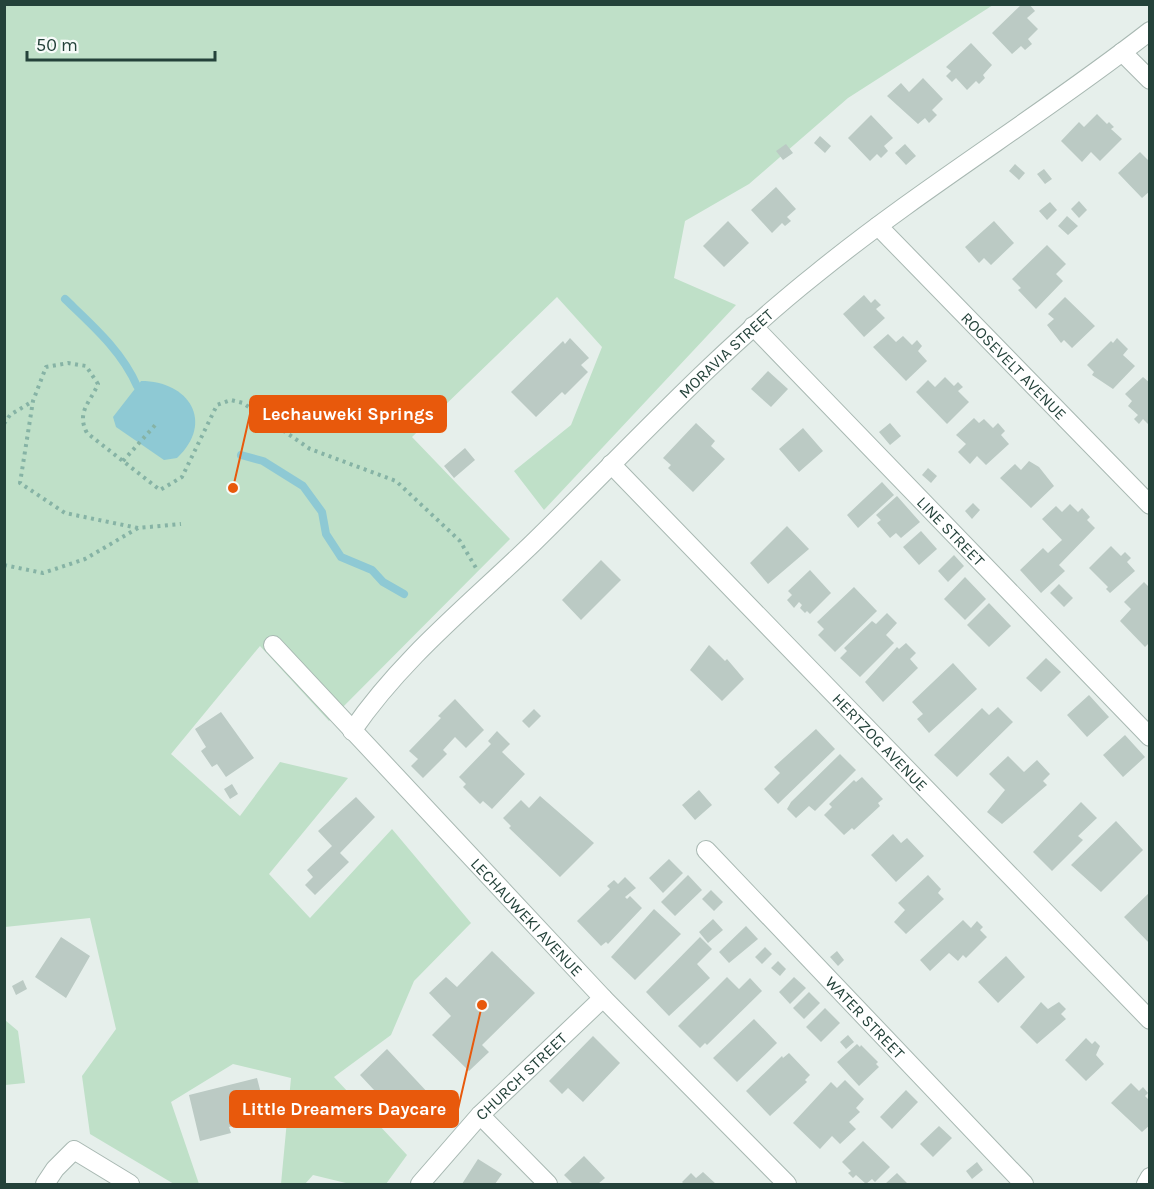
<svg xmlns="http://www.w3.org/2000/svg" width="1154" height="1189" font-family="Karla,sans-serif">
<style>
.green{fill:#bfe0c8}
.water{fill:#8ec9d4}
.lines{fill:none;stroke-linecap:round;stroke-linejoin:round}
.stream{stroke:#8ec9d4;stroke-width:8}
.building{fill:#bbcac4}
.minor-casing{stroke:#a8b8b2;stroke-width:20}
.path{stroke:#86b3a5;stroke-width:4;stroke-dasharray:3 4.5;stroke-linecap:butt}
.minor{stroke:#fff;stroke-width:18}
.labels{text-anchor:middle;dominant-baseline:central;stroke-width:6;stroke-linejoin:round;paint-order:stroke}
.street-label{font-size:16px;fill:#24423a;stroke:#f7fbf9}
.leader{fill:none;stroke:#e8590c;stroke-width:2}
.callout-dot{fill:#e8590c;stroke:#f7fbf9;stroke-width:2}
.callout{fill:#e8590c;stroke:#e8590c;stroke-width:2}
.callout-label{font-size:18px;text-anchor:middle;font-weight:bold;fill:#fff}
</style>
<rect width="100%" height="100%" fill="#e6efeb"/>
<path class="green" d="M4 5H993L848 98 749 184 685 221 674 278 736 305 544 510 514 471 571 425 602 347 557 297 412 437 510 539 329 721 260 646 171 754 240 816 280 762 348 778 269 874 310 918 392 829 471 923 414 981 391 1035 334 1077 407 1155 386 1184H350L313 1175 305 1184H281L291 1078 233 1064 171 1102 199 1184H174L90 1134 82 1076 116 1029 90 918 5 927Z
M5 1020 18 1031 25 1083 5 1085Z"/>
<path class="water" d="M141 381C189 381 215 422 177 458L164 460 116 427 113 417Z"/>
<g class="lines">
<path class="stream" d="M65 299C92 325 122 351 137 386
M241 455 263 461 303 486 322 512 326 534 341 557 372 570 383 582 404 594"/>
</g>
<path class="building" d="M1022 4H1029L1035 11 1027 18 1038 29 1028 39 1032 44 1025 50 1021 46 1012 54 992 33Z
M971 43 992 65 983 75 985 78 979 84 976 81 967 90 956 78 952 82 946 76 951 71 946 67Z
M923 78 943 99 932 110 937 115 929 123 925 118 918 124 887 96 901 83 909 92Z
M1097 114 1107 124 1109 122 1114 127 1111 129 1122 139 1100 161 1091 152 1082 162 1061 141 1079 122 1084 127Z
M871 115 893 138 884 146 888 151 881 158 877 154 870 161 848 138Z
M820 136 831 146 825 153 814 143Z
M786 144 793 153 783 160 776 151Z
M905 144 916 156 906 165 895 153Z
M1140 152 1150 162V191L1142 198 1118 173Z
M1015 164 1025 173 1019 180 1009 171Z
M1044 169 1052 179 1045 184 1037 174Z
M776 187 796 209 787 217 791 221 785 226 782 223 772 233 751 210Z
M1079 201 1087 210 1079 218 1071 209Z
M1050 202 1057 210 1047 220 1039 211Z
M1067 216 1078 226 1068 235 1058 226Z
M728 221 749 243 724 267 703 246Z
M994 221 1014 243 991 265 984 258 979 263 965 247Z
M1047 245 1066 264 1056 274 1063 281 1036 309 1018 290 1021 288 1012 279Z
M864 295 871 303 875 299 881 305 876 309 885 318 864 337 843 314Z
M1065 297 1095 326 1072 348 1064 340 1061 343 1047 325 1054 319 1048 314Z
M888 334 896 342 903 336 912 345 917 340 922 346 918 351 927 361 906 381 873 347Z
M570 338 589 358 581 365 588 372 565 395 562 392 536 417 511 392 563 341 565 344Z
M1117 338 1128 349 1123 355 1135 366 1113 389 1092 375 1094 372 1087 365 1111 341 1113 343Z
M768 371 788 389 771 407 751 389Z
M945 377 954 386 958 382 963 387 958 391 969 402 947 424 916 392 928 380 935 387Z
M1143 377 1150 383V426L1143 419 1139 424 1134 419 1138 415 1128 406 1132 401 1125 394Z
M974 418 979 423 984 419 993 428 998 423 1005 431 1001 435 1009 444 986 465 977 456 970 464 958 452 966 444 956 435Z
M696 423 715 441 711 446 725 459 693 492 668 468 671 465 663 458Z
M890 423 901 436 890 445 879 432Z
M803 428 823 451 799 472 779 449Z
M465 448 475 460 454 478 444 466Z
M1029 461 1039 467 1054 486 1031 508 1000 478 1015 464 1021 470Z
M928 468 937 476 931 483 922 475Z
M882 482 894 495 858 528 847 515Z
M897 496 920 522 901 538 896 533 890 538 877 523 881 520 876 515Z
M973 503 980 510 972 519 965 511Z
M1070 504 1078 512 1082 508 1090 517 1087 520 1095 528 1059 565 1065 571 1041 593 1020 570 1043 548 1048 553 1062 540 1042 519 1056 506 1062 512Z
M787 526 809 549 768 584 750 563Z
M921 531 937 549 919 565 903 547Z
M1111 546 1121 556 1125 552 1131 558 1127 562 1135 571 1110 593 1106 589 1108 587 1089 568Z
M954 555 964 566 948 582 938 571Z
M601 560 621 580 581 620 562 600Z
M810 570 831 593 810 614 807 611 805 613 800 608 802 605 799 602 794 608 787 600 792 595 788 591Z
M965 577 986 599 965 620 944 599Z
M1144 582 1150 588V642L1145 647 1120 621 1131 609 1124 602Z
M1059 584 1073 598 1064 607 1050 593Z
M854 587 877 611 835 652 818 635 824 629 817 622Z
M989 603 1011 626 989 647 967 625Z
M887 613 897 623 886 635 894 643 860 677 840 658 847 651 844 648 872 621 876 624Z
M906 643 916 653 910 659 918 668 883 702 865 682 897 647 899 649Z
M709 645 725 661 727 659 744 679 722 701 690 670Z
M1046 658 1061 672 1041 692 1026 678Z
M953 663 977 689 929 733 917 719 923 714 912 702Z
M1089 695 1109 717 1087 737 1067 715Z
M455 699 484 730 466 748 455 737 443 750 447 754 423 778 411 766 418 759 409 751 441 718 438 716Z
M998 707 1013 722 957 777 934 755 982 708 989 715Z
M534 709 541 716 529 728 522 721Z
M221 712 254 758 226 777 217 764 212 767 201 751 206 747 195 729Z
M816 729 835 749 778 804 764 789 780 773 774 767Z
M497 731 510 744 502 752 525 774 492 809 483 801 480 804 463 787 466 784 459 777 491 744 488 741Z
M1125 735 1145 757 1123 777 1103 755Z
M840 754 856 770 815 811 809 806 796 818 787 809 791 802Z
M1008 756 1024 772 1037 760 1050 774 1043 781 1047 785 1002 824 987 812 1005 790 989 774Z
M862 777 883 799 878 803 880 806 854 830 852 828 844 835 824 815 832 807 829 804 854 780 856 782Z
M232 784 238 794 230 799 224 789Z
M699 790 712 805 695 820 682 805Z
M540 796 594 843 560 877 509 828 511 826 503 818 521 800 529 808Z
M356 797 375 817 340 853 349 862 315 895 305 885 313 877 307 870 332 846 318 831Z
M1081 802 1097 818 1078 836 1083 840 1052 871 1033 852Z
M1116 821 1143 850 1101 892 1071 865Z
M893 834 901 843 907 838 924 856 896 882 871 855Z
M669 859 683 873 663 893 649 878Z
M688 875 702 890 675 916 661 902Z
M928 875 941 889 938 893 944 899 906 934 894 922 905 910 898 903Z
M625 877 636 888 625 897 627 899 630 896 642 908 608 944 606 942 601 946 577 921 610 889 607 886 614 880 618 884Z
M711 890 723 902 714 911 702 899Z
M1150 892V944L1124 917Z
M654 909 681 934 635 980 611 957Z
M713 919 723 930 708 943 699 932Z
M963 920 971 928 977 921 983 927 980 930 987 937 966 958 963 955 958 961 949 953 930 971 920 960Z
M746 926 758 939 729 963 719 952Z
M61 937 90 956 66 998 35 977Z
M700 937 712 949 697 964 710 978 669 1016 646 992Z
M765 947 772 954 762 964 755 957Z
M492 951 535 993 482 1045 489 1052 469 1071 432 1035 451 1016 429 993 446 977 457 987Z
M837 951 844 960 838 966 830 957Z
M1006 956 1025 977 998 1003 978 982Z
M778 961 786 969 780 976 771 968Z
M727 977 739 989 750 978 762 991 707 1045 705 1043 700 1048 678 1026Z
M794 977 806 988 790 1004 779 992Z
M23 980 27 989 16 995 12 986Z
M809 992 820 1003 804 1019 793 1008Z
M1041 1002 1048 1009 1059 1002 1066 1009 1061 1014 1066 1019 1037 1044 1020 1027Z
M825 1008 840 1023 821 1042 806 1027Z
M754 1019 777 1043 737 1082 713 1058Z
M848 1035 854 1042 846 1049 840 1042Z
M593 1036 620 1063 583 1102 568 1088 562 1094 549 1081Z
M1086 1038 1092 1044 1095 1041 1100 1046 1096 1055 1104 1064 1086 1081 1065 1060Z
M857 1044 860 1047 861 1045 878 1062 876 1064 879 1067 859 1086 837 1062Z
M387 1049 430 1095 403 1121 360 1075Z
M789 1053 810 1075 805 1080 807 1082 770 1116 746 1091 782 1056 783 1058Z
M257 1078 267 1117 229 1127 231 1133 200 1141 189 1095Z
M845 1080 864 1099 856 1108 860 1112 849 1122 856 1129 840 1144 832 1136 820 1149 793 1123 831 1082 837 1088Z
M1131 1083 1139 1091 1143 1087 1148 1093 1145 1096 1150 1101V1125L1142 1132 1111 1103Z
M906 1090 918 1102 892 1129 880 1117Z
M939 1126 952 1138 933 1157 920 1144Z
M863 1141 890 1167 875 1182 872 1179 866 1184 856 1175 853 1178 848 1173 851 1171 842 1162Z
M584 1156 605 1178 598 1184H573L564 1175Z
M478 1159 502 1174 495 1184H462Z
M977 1162 983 1170 972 1179 966 1171Z
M703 1172 716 1184H684L682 1182 691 1173 696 1178Z
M897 1173 908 1184H885Z"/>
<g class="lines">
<defs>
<g id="minor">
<path d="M1122 52 1150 80"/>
<path id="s1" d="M878 226 1150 505"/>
<path id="s2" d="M753 326 1150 737"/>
<path id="s3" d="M611 464 1150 1020"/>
<path id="s4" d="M273 645 603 998 787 1184"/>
<path id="s5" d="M352 731C402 658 470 604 533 543 626 452 714 355 816 274 923 187 1041 116 1150 31"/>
<path id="s6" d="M706 850 1024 1184"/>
<path d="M480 1115 548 1184"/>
<path d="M45 1184 55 1169 74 1150 130 1184"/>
<path id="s7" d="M420 1184 480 1115 603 998"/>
<path d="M1146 1184 1150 1177"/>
</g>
</defs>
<use href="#minor" class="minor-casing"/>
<path class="path" d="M4 424 10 415 33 401
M123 461 157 423
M138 528 65 513 20 483 33 401 46 367 68 363 86 366 98 384C90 403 76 412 87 433L160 490 182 477 217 405 231 400 243 403 310 449 396 481 460 541 476 568
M4 565 43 573 85 559 138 528 181 524"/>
<use href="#minor" class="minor"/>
</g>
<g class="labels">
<g class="street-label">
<text stroke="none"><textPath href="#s5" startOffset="532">MORAVIA STREET</textPath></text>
<text stroke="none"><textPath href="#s1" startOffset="195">ROOSEVELT AVENUE</textPath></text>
<text stroke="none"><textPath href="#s2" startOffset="285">LINE STREET</textPath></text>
<text stroke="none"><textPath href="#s3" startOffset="387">HERTZOG AVENUE</textPath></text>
<text stroke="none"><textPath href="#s4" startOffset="372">LECHAUWEKI AVENUE</textPath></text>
<text stroke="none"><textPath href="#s6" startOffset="231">WATER STREET</textPath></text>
<text stroke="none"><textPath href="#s7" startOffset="148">CHURCH STREET</textPath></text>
</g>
</g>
<path class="leader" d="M233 488L250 414M482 1005L458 1109"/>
<g class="callout-dot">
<circle cx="233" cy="488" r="6"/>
<circle cx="482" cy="1005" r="6"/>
</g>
<g class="callout">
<rect x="250" y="396" width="196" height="36" rx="6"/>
<rect x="230" y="1091" width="228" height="36" rx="6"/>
</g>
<g class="callout-label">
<text x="348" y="420">Lechauweki Springs</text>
<text x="344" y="1115">Little Dreamers Daycare</text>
</g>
<rect width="1154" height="1189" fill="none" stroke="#24423a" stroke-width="12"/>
<path d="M27 51v9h188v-9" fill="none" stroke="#24423a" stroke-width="3"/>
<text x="36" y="51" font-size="18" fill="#24423a" stroke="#f7fbf9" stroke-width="4.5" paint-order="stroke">50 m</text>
</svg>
